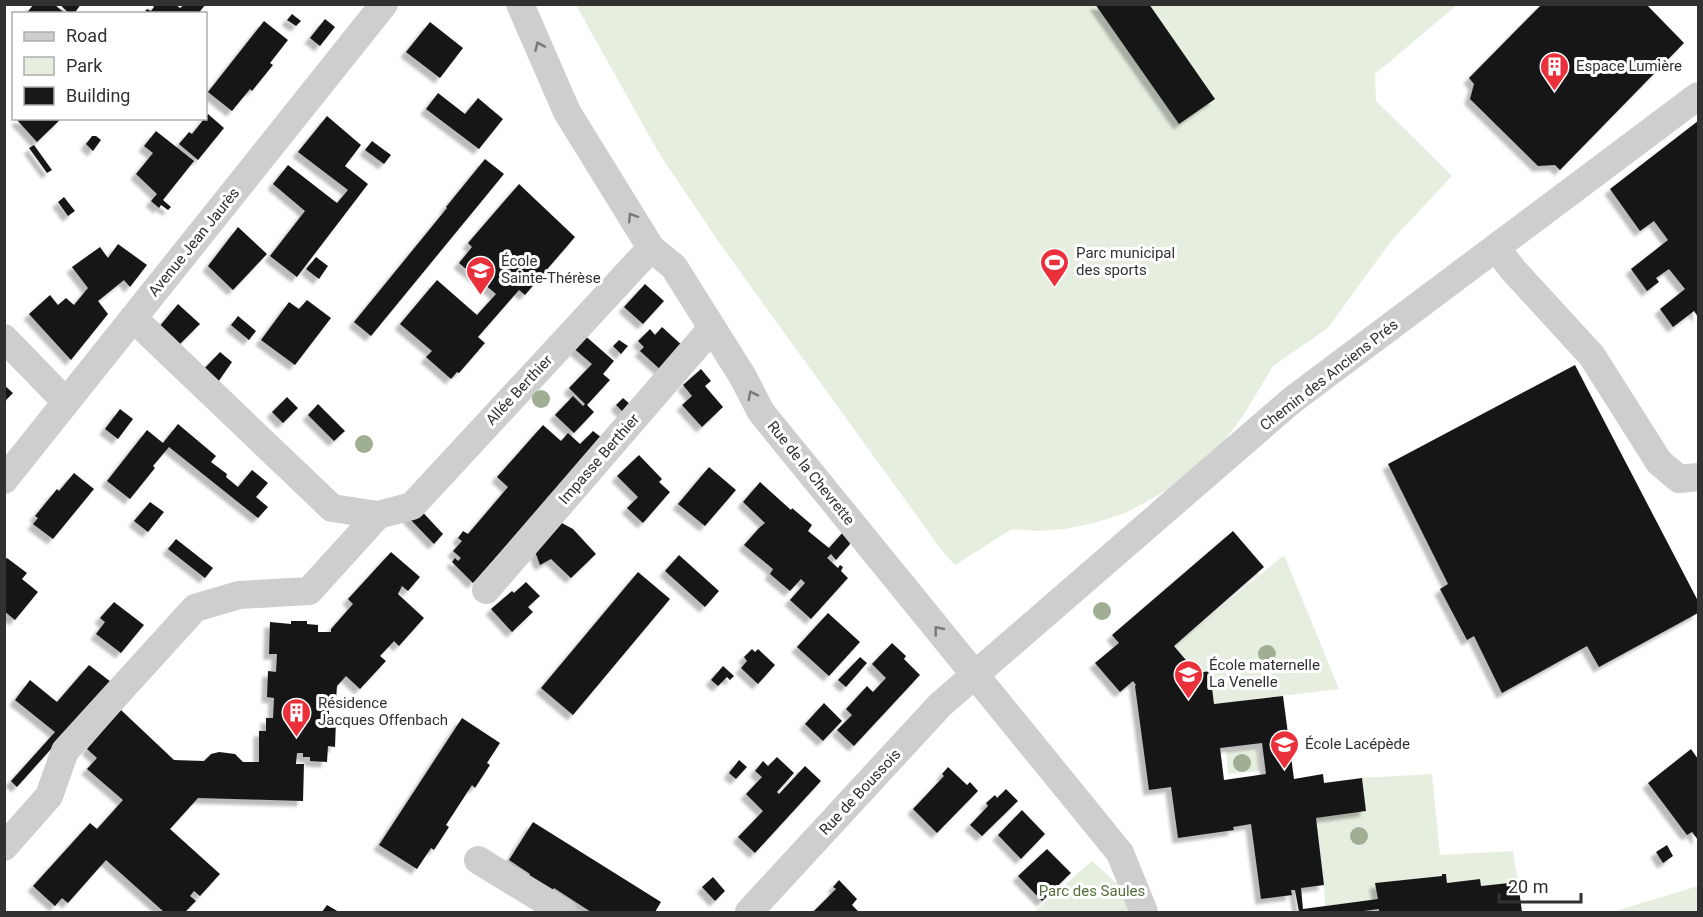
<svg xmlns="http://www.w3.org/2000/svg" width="1703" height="917" font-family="Roboto,sans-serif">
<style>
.green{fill:#e6eedf}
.building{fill:#181818;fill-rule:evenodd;filter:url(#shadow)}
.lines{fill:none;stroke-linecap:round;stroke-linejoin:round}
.minor{stroke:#cecece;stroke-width:28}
.tree{fill:#a0af94}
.oneway{stroke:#787878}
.labels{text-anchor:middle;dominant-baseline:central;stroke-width:6;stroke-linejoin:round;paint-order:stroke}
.poi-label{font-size:15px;fill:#313131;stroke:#fff;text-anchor:start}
.street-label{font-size:15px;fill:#313131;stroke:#fff}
.park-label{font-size:15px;fill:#536e3c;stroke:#fff}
</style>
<defs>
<filter id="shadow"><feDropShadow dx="-5.5" dy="5.5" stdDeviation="1.5" flood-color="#0004"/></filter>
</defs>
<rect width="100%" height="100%" fill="#fff"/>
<path class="green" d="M576 5H1457L1375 74 1376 101 1452 176 1391 241 1328 328 1273 366 1243 416 1219 448 1167 490 1126 513 1094 523 1065 529 1037 531 1012 529 955 565 943 552 723 248 660 155Z
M1284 555 1339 689 1214 704 1210 671 1197 673 1174 646Z
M1257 747 1260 771 1228 774 1226 751Z
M1432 774 1440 855 1513 851 1518 882 1481 886 1480 879 1447 883 1446 874H1442V876L1376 883 1378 899 1325 906 1324 885 1316 818 1366 811 1362 778Z
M1092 861 1123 889 1134 912H1034Z
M1698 886V912H1612Z"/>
<path class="building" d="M59 4H81L74 14H70Z
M151 4H175L180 8 184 5H205L198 14H143L147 9 151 11 154 7Z
M1095 4H1149L1215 99 1179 124Z
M1542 4H1646L1684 43 1560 170 1555 165 1538 166 1470 99 1474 84 1469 78Z
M33 5H55L66 14H26Z
M292 14 301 21 296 26 287 20Z
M325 19 335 27 320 46 310 38Z
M264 21 288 40 270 63 273 65 252 91 250 89 232 111 208 92Z
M430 22 463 48 440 78 406 52Z
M438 93 465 114 478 98 503 119 479 149 426 109Z
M208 114 224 128 198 160 179 144 189 132 192 134Z
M327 116 361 145 345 166 368 184 297 277 270 256 305 211 273 184 288 165 337 203 348 190 298 152Z
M19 118H62L37 142 17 120Z
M1698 121V317L1694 311 1673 327 1660 309 1685 289 1669 269 1656 278 1659 282 1647 291 1631 269 1668 240 1654 221 1640 231 1610 189Z
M156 131 194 161 163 200 171 207 168 210 161 205 159 208 151 201 157 194 136 174 153 153 144 146Z
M92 136H96L101 140 93 151 86 144Z
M372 141 391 155 384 164 365 150Z
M34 145 52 170 47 173 29 148Z
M485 159 504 174 371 336 354 322 447 208 446 207Z
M519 184 575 237 525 295 519 290 478 337 485 343 459 373 457 372 451 379 426 357 432 351 400 324 437 280 477 315 496 294 459 263 472 247 468 243Z
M64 197 75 211 68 216 58 202Z
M238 227 267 254 233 290 208 266Z
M118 244 147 265 130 287 124 280 98 301 108 314 71 360 29 314 50 295 58 305 66 298 74 305 88 288 72 267 100 247 108 258Z
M316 257 328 266 319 279 306 269Z
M645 284 664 301 643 324 624 307Z
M307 300 331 318 295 365 261 340 289 302 299 309Z
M178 304 200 324 178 346 159 327Z
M238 316 256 331 249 340 231 325Z
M662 327 684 347 662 371 640 351 644 347 638 341 650 329 655 335Z
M582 333 614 361 603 374 610 380 587 405 594 412 574 433 555 415 573 396 583 406 585 404 569 388 592 364 571 346Z
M619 340 628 346 621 354 613 346Z
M220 352 232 362 216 385 202 371Z
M1575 365 1698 601V613L1599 667 1587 646 1502 693 1474 636 1467 640 1440 589 1448 584 1388 464Z
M701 369 711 381 705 386 723 407 702 427 682 405 692 396 683 385Z
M4 385 13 393 4 402Z
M287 397 298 408 283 423 272 412Z
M623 398 631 405 624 413 616 405Z
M318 404 345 431 334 441 308 415Z
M120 409 133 419 118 439 105 429Z
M178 424 216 456 211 462 227 474 226 477 238 487 252 470 268 483 256 497 268 507 258 518 169 447 153 466 155 468 130 499 107 481 147 430 163 443Z
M543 425 561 441 568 433 580 444 593 431 602 438 473 583 452 562 455 558 458 561 461 558 453 551 462 541 458 538 463 531 468 534 508 487 497 477Z
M639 455 662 479 659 482 670 492 643 523 627 508 638 497 617 476Z
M709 467 736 490 705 526 678 504Z
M74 473 94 489 53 539 33 524 38 518 35 516 57 489 59 491Z
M760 482 791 510 792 508 812 525 808 531 829 548 843 532 851 543 836 560 831 554 827 558 838 568 840 565 843 567 841 571 848 578 811 619 790 600 805 583 801 579 790 591 770 574 773 569 744 545 759 528 765 523 743 502Z
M150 502 164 512 148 532 134 521Z
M417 506 443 534 434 544 408 517Z
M558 521 573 529 596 554 571 578 551 559 540 565 532 543Z
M1233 531 1264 567 1174 646 1197 673 1210 671 1214 704 1283 696 1294 779 1323 774 1324 783 1362 778 1366 811 1316 818 1324 885 1301 888 1303 909 1378 899 1375 883 1442 876V874H1446L1447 883 1480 879 1481 886 1518 882 1522 912H1379V909L1356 912H1299L1295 890H1291L1292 895 1261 899 1251 824 1233 827 1234 830 1178 838 1171 787 1149 790 1135 686 1136 685 1133 681 1120 692 1095 663 1119 643 1112 635ZM1262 743 1266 774 1224 780 1220 748Z
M176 539 213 568 205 578 168 549Z
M391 552 420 577 408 591 402 586 398 594 424 618 399 646 394 641 380 656 386 661 360 689 346 676 337 686 336 700H329V720H336L335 747 328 746 327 762 310 761V757H303V753H297L296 764H304L303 801 198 798 170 829 220 874 200 896 194 891 190 896 196 901 185 912H164L106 860 68 903 62 898 55 906 33 886 90 823 97 829 123 800 87 769 97 758 87 749 121 710 174 760 204 761 211 754 219 752 235 754 243 762H259V731H266V718H273L274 698 267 697 268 671 276 672 277 654H269L270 622 291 624V621H307V624L318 625V632H331V629L353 604 348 599Z
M679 555 719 591 705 607 665 571Z
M7 558 27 573 22 579 38 592 15 620 4 611V560Z
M638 572 670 599 573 715 541 688Z
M526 582 540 596 528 607 533 612 512 632 491 609 512 591 514 593Z
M114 602 144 625 121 653 96 634 105 622 100 618Z
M828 613 860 642 829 676 797 647Z
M892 643 906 656 904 659 920 675 854 746 837 730 852 715 846 709 867 686 873 692 886 678 872 664Z
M752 649 755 652 758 649 775 665 758 684 741 668 747 661 744 657Z
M860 657 867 663 846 687 838 680Z
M89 665 111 682 17 787 11 781 55 732 15 700 30 680 57 702Z
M723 666 734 676 730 680 727 677 718 686 711 680Z
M824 703 842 721 823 741 805 724Z
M462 718 500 743 487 763 490 765 475 788 472 785 446 825 449 827 434 850 431 848 417 869 379 845Z
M1691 749 1698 759V840L1692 832 1687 835 1648 783Z
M777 757 794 773 777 792 779 794 805 766 821 781 755 853 738 837 763 811 746 794 762 777 755 771 763 761 768 766Z
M739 760 747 767 736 779 729 773Z
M948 767 967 785 970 782 978 791 937 833 913 809 944 776 942 774Z
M1006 789 1018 801 982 836 970 825 988 806 986 803 995 795 997 798Z
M1022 810 1045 834 1021 859 998 835Z
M533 822 661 902 655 912H591L554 888 551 892 528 877 530 874 509 860Z
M1667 845 1673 856 1663 863 1656 852Z
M1047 849 1071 873 1042 901 1018 876Z
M713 877 725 891 715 901 702 887Z
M839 880 857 899 852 905 859 912H813L836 889 833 887Z
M327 905 339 912H322Z"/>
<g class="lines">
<path class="minor" d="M520 4 567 112 651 248 674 267 743 377 761 412 1120 853 1144 912
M1496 248 1514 271 1592 356 1659 462 1679 479 1698 477
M133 318 332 508 378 515 412 506 651 248
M4 338 66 402
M4 480 384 4
M486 590 712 328
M4 847 49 796 65 751 195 608 239 595 309 591 378 515
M478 860 563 912
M749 912 940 705 1291 401 1698 96"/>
</g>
<g class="tree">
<circle cx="541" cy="399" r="9"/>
<circle cx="364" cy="444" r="9"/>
<circle cx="1102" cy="611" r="9"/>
<circle cx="1267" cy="654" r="9"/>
<circle cx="1242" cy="763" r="9"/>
<circle cx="1359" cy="836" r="9"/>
</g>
<defs><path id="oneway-chevron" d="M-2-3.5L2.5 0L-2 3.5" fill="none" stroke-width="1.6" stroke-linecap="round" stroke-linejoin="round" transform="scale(1.5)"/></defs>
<g class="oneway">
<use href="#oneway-chevron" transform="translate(539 46) rotate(-114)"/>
<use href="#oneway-chevron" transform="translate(632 217) rotate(-122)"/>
<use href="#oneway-chevron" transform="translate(752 395) rotate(-117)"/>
<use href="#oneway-chevron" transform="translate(938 630) rotate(-129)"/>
</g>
<defs>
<symbol id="building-pin" viewBox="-11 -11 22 30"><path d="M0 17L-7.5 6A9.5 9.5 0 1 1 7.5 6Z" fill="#ea303b" stroke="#fff"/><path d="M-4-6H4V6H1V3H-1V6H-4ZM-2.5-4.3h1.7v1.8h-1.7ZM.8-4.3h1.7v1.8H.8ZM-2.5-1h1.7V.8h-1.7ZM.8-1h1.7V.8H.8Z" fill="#fff"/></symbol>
<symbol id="stadium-pin" viewBox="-11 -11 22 30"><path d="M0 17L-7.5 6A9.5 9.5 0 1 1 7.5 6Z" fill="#ea303b" stroke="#fff"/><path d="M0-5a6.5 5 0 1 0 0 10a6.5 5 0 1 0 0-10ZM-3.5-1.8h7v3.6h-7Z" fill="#fff"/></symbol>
<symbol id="school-pin" viewBox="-11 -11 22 30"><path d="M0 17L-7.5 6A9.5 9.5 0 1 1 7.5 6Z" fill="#ea303b" stroke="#fff"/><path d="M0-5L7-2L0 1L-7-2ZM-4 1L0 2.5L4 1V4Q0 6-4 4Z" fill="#fff"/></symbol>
</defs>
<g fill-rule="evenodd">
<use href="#building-pin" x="1538" y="50" width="33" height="45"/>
<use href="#stadium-pin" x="1038" y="246" width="33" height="45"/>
<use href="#school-pin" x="464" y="254" width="33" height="45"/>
<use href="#school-pin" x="1172" y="658" width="33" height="45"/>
<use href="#building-pin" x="280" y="696" width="33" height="45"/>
<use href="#school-pin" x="1268" y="728" width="33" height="45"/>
</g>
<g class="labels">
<g class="poi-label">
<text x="1576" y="66">Espace Lumière</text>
<text x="1076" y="253">Parc municipal<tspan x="1076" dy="17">des sports</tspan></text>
<text x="501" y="261">École<tspan x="501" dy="17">Sainte-Thérèse</tspan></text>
<text x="1209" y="665">École maternelle<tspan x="1209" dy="17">La Venelle</tspan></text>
<text x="318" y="703">Résidence<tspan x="318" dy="17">Jacques Offenbach</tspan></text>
<text x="1305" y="744">École Lacépède</text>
</g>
<g class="street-label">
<text transform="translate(194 242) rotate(-51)">Avenue Jean Jaurès</text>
<text transform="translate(1329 375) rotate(-38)">Chemin des Anciens Prés</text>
<text transform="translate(519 390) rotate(-47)">Allée Berthier</text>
<text transform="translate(599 459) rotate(-49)">Impasse Berthier</text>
<text transform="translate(811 473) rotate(51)">Rue de la Chevrette</text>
<text transform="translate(860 792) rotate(-47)">Rue de Boussois</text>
</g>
<g class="park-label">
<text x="1092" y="891">Parc des Saules</text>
</g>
</g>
<rect width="1703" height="917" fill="none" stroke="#313131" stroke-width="12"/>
<rect x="12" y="12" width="195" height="108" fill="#ffffff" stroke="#adadad" stroke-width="1.5"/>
<rect x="24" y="32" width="30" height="9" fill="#cecece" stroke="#adadad" stroke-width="1.5"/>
<text x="66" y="42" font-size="18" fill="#313131">Road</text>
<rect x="24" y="57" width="30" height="18" fill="#e6eedf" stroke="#adadad" stroke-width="1.5"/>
<text x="66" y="72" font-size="18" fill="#313131">Park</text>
<rect x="24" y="87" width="30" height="18" fill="#181818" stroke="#adadad" stroke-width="1.5"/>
<text x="66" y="102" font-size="18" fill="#313131">Building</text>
<path d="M1499 893v9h82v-9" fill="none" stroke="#313131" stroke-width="3"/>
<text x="1508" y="893" font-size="18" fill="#313131" stroke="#ffffff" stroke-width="4.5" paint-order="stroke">20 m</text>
</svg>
